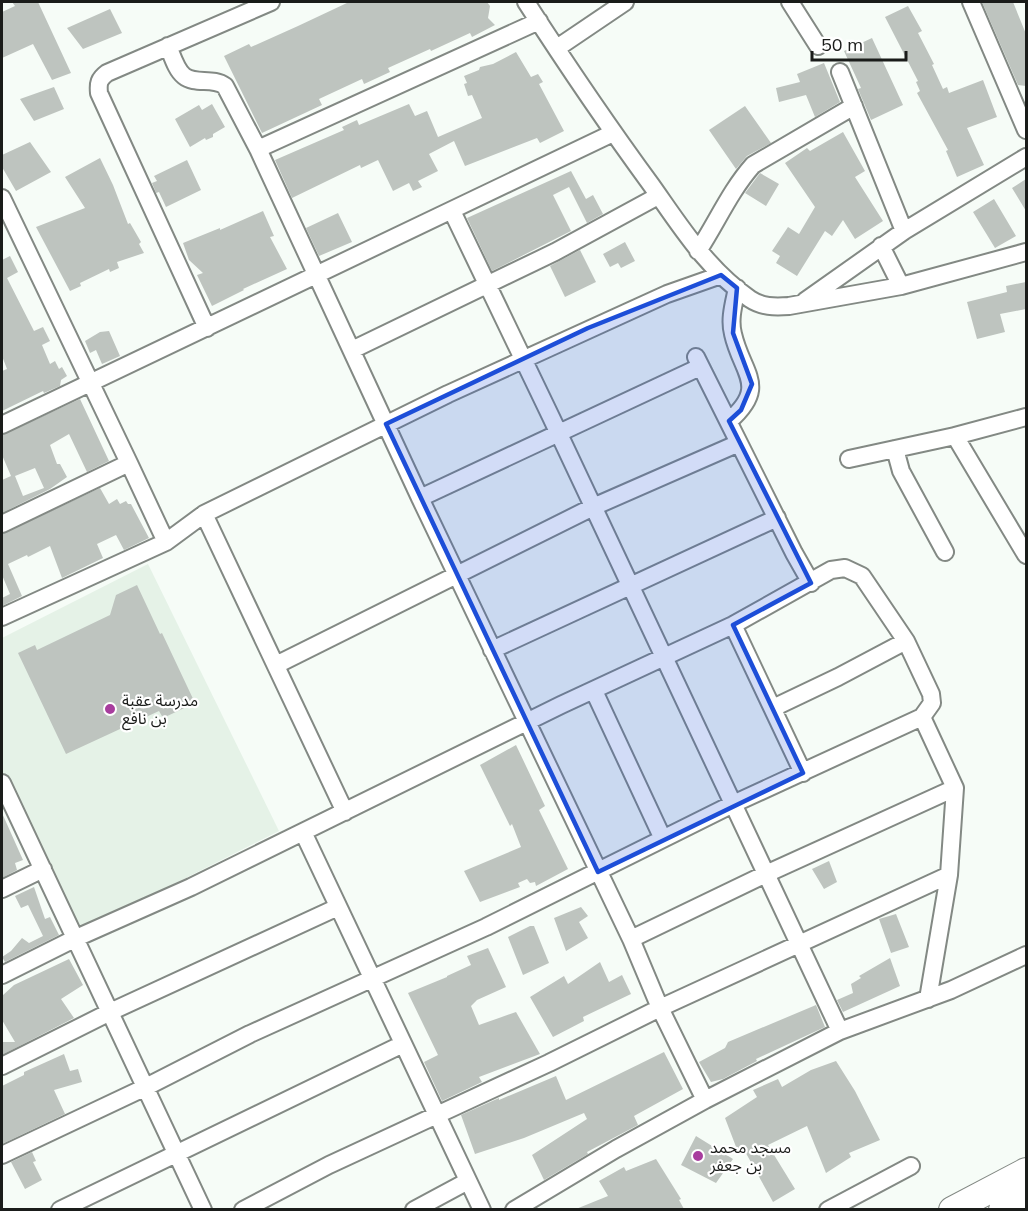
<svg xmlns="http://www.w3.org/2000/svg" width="1028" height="1211" font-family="Mulish,'Noto Sans Arabic',sans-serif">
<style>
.built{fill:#e5f2e7}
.building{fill:#bec4bf;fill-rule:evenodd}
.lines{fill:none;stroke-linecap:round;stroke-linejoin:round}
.minor-casing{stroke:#838984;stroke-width:20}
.highway-casing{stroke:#838984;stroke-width:28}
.minor{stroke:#fff;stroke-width:16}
.highway{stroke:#fff;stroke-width:26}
.marked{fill:#1d4ed8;fill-opacity:0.2;stroke:#1d4ed8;stroke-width:4.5;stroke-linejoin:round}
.poi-dot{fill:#a83d9e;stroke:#fff;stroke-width:2}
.labels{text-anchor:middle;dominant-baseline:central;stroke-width:4.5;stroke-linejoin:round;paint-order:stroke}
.poi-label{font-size:16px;fill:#1a1c1a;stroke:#fff;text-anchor:start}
</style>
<rect width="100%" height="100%" fill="#f6fcf7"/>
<path class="built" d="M148 564 279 831 77 933 2 780V638Z"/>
<path class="building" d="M12 2H38L71 73 52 80 33 44 2 58V12L15 6Z
M349 2H487L490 6 488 18 495 25 472 37 470 33 431 51 430 49 388 68 390 72 364 84 362 79 319 99 322 105 262 133 224 56 249 44 251 47 298 26Z
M982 2H1013L1026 34V86L1018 85Z
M908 6 922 31 918 33 934 64 932 65 943 89 947 87 949 93 983 80 997 117 967 128 984 165 957 177 946 151 948 150 917 93 920 91 916 82 918 81 885 17Z
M110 9 122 33 83 49 67 28Z
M872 38 903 105 871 120 858 89 861 88 844 51Z
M516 52 531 77 538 74 543 82 539 84 564 131 540 143 537 138 465 166 454 141 429 154 438 171 418 181 422 187 413 191 409 183 393 191 378 160 361 168 360 165 292 198 275 160 344 130 342 127 357 120 359 125 409 104 415 116 427 111 438 137 482 118 472 95 468 96 464 84 467 83 464 76 479 70 480 67 493 64Z
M824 63 840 102 815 117 806 95 779 102 776 88 800 82 797 74Z
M54 87 64 109 34 121 20 99Z
M212 104 225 127 213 134V137L206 140 205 138 190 147 175 119 199 105 202 110Z
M745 106 771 143 747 156 736 169 709 130Z
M843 132 865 171 855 177 883 221 855 239 843 220 832 236 825 231 797 276 776 263 780 256 772 251 788 227 799 234 815 207 785 163 807 148 810 151Z
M30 142 51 172 16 191 2 167V155Z
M100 158 113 185 128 224 130 223 141 242 139 244 144 253 117 262 119 268 110 272 109 269 80 283 81 286 70 291 36 227 85 208 65 177Z
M187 160 201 190 166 207 159 192 156 193 152 183 157 181 154 176Z
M571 171 586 199 593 195 603 214 587 223 569 187 553 195 571 231 492 271 467 218Z
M760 173 779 184 766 206 745 193Z
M1026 179V211L1012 188Z
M994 199 1016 236 995 248 973 212Z
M263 211 274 236 270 237 287 269 243 289 244 290 212 306 197 275 203 273 189 260 183 243 220 228V230Z
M338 213 352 242 319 256 306 228Z
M625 242 635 261 621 268 618 263 610 267 603 254Z
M580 250 596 282 565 297 550 266Z
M10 256 18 272 7 278 34 331 43 327 50 341 42 345 50 364 55 361 59 369 62 367 67 376 61 380 60 386 44 393 43 391 2 411V371L7 369 2 356V260Z
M1026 282V309L1000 314 1005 332 977 339 967 302 1007 292 1006 286Z
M109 331 120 356 102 364 96 350 90 353 85 341 100 332Z
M80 399 109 461 87 472 69 434 50 445 57 464H60L67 477 50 489 2 513V480L11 476 2 455V435ZM35 468 44 488 23 496 15 476Z
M100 488 109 504 117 499 120 504 126 501 128 504H131L149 538 124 550 116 535 97 544 103 558 62 578 50 546 28 557 27 555 8 564 22 596 2 606V598L10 594 2 575V534Z
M137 585 160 634 162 633 195 703 163 718 159 711 66 754 18 653 35 645 37 650 110 615 116 595Z
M516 745 545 806 539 810 568 869 536 886 535 882 530 883 527 879 518 883 520 887 480 902 464 871 521 847 512 824 510 826 480 765Z
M2 813 23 860 15 863 17 870 2 878Z
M829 861 837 882 824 889 812 869Z
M34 887 45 919 50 917 59 935 5 962 2 957 11 951 22 938 29 943 43 936 28 905 21 908 15 896Z
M581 907 588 916 579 922 588 938 566 951 554 918Z
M896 914 909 947 891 953 879 919Z
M530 926H534L549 963 523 975 508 937Z
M488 948 506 987 477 1000 471 1006 479 1025 516 1012 540 1054 479 1077 482 1082 442 1101 424 1062 438 1055 408 993 447 977V976L471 965 467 956Z
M890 958 900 986 843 1012 837 1000 853 993 851 984 861 978 859 976Z
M69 959 83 985 61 999 74 1018 2 1055V1042H15L2 1020V996L14 985Z
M600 962 609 982 622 975 631 994 583 1017 584 1021 553 1037 530 997 564 976 568 984Z
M816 1005 825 1027 756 1059 757 1061 723 1079 711 1082 699 1062 725 1048 728 1042Z
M664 1052 683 1089 634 1116 638 1125 587 1152 588 1154 544 1180 532 1155 587 1119 584 1113 524 1138 475 1154 461 1115 499 1098V1100L556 1076 566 1100Z
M64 1054 70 1071 78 1069 82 1082 54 1090 65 1114 2 1144V1086L24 1075V1072Z
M836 1061 855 1091 880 1140 849 1153 851 1157 826 1173 807 1126 768 1145 795 1189 773 1202 742 1146 738 1152 725 1118 757 1097 753 1090 778 1079 782 1087 811 1070Z
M696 1136 733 1159 716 1183 681 1165Z
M32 1152 36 1161 33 1162 42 1180 25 1189 11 1162Z
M656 1159 681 1199 679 1200 684 1209H576L608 1196 599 1181 624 1167 626 1171Z"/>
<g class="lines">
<defs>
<path id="minor" d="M526 2C566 64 608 126 652 186 681 227 707 269 750 299 762 307 774 307 789 306L901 286 1026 252
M790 2 818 46
M971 2 1026 130
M168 46C172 55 176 70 184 76 195 85 213 77 225 86L258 149 420 498 631 939 660 1008 705 1100
M557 48 625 2
M840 72 904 231
M258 149 539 21
M2 198 129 463 166 542
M452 211 551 417 840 1031
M881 246 901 286
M698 251C717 222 730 191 753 165L854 106
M805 301 904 231 1026 157
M207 328 99 93C98 83 99 79 107 73L271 2
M352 350 555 252 658 196
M696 357 794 553 811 583
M729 421C769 386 742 374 733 334 729 319 734 303 737 288
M2 425 613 133
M955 436 1026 555
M895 449 901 471 945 552
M849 459 955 436 1026 417
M420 498 700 367
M204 514 345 812
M2 524 129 463
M2 617 166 542 204 514 448 394 667 294 721 275
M733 625 803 773
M492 650 777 518
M276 665 593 507 739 443
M594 691 663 839
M773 708 838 677 906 641
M2 783 203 1210
M303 832 482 1210
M2 889 43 869
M631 939 766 874 955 788
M2 975 74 939 191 887 561 705 733 625 831 570 845 568 862 576 906 641 931 694 932 703 922 717 955 788 949 875 928 999
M2 1066 110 1012 338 907
M2 1155 146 1087 250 1034 486 927 733 804 922 717
M60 1210 403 1044
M243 1210 329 1165 549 1063 660 1008 949 875
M414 1210 468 1181
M514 1210 616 1149 705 1100 840 1031 951 990 1026 955
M828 1210 911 1166"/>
<path id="highway" d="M952 1210 1026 1171
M1002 1210 1026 1197"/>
</defs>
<use href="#minor" class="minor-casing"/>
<use href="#highway" class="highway-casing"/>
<use href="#minor" class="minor"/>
<use href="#highway" class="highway"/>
</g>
<path class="marked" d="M721 275 737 288 733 333 752 384 741 410 729 421 811 583 733 625 803 773 598 872 386 424 588 328Z"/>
<g class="poi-dot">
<circle cx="110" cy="709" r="6"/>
<circle cx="698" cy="1156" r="6"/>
</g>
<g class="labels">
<g class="poi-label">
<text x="122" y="700">مدرسة عقبة<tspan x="122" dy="18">بن نافع</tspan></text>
<text x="710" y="1147">مسجد محمد<tspan x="710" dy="18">بن جعفر</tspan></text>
</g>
</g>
<rect width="1028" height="1211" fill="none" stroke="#1a1c1a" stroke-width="6"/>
<path d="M812 51v9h94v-9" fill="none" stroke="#1a1c1a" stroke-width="3"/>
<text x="821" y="51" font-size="18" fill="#1a1c1a" stroke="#ffffff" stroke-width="4.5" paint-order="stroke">50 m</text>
</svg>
